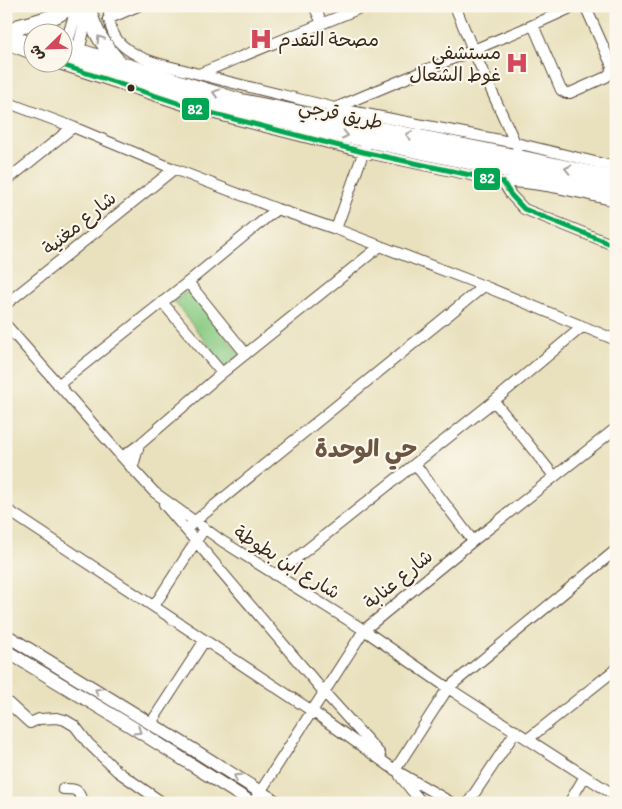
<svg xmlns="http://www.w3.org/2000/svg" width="622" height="809" font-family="Itim,'Playpen Sans Arabic',sans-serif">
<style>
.green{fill:#89ca83;stroke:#627a50}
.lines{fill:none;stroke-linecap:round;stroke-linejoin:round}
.minor-casing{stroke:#554536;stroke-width:12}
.major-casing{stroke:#554536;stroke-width:14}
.highway-casing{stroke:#554536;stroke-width:17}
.minor{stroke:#fff;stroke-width:10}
.major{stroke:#fff;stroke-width:12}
.highway{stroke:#fff;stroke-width:15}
.bus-1-casing{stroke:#fbf7ec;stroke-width:9}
.bus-1{stroke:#00a651;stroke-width:5}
.oneway{stroke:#a79f9a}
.bus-dot{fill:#3b2a1e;stroke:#fbf7ec;stroke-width:2}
.labels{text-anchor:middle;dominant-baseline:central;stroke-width:4.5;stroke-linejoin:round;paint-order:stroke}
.poi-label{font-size:19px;fill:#3b2a1e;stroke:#fbf7ec;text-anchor:start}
.street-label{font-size:19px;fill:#3b2a1e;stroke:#fbf7ec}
.district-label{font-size:24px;font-weight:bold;fill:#6b5641;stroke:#fbf7ec}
.line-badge{stroke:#fbf7ec;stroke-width:2}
.badge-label{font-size:14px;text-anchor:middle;font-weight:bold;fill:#fff}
</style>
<rect width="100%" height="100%" fill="#fbf7ec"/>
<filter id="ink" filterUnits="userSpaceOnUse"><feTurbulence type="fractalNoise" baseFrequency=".02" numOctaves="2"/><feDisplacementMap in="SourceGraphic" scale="10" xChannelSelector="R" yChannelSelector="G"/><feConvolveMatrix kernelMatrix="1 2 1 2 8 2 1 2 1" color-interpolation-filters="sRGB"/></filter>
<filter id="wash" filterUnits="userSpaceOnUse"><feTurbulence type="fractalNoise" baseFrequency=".0096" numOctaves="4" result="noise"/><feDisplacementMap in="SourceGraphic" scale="20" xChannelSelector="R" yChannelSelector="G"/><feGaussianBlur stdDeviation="1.12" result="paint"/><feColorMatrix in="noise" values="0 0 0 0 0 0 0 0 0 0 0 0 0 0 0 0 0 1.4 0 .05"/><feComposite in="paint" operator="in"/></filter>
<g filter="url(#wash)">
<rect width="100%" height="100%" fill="#e9e1be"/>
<path class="green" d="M189 290 240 355 225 367 174 301Z"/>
</g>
<g filter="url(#ink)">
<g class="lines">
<defs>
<path id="minor" d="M109 6C108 23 112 39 127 49 146 63 169 66 191 72 239 85 287 96 335 108L331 112
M314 6 322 23
M455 6 473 50 517 147
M575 6 533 25 335 108 516 143 616 167
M108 19 138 6
M533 25 561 90 566 93H570L606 77 610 73 612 66 587 10 583 6
M6 44 32 54
M53 62 199 110 363 152 503 182 511 195 524 209 616 246
M199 74 365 6
M6 102 73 127 174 169 277 209 336 229 484 286 616 340
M6 181 73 127
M503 182C541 182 579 193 616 201
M336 229 365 148
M188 282 246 354
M162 302 222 373
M6 304 174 169
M6 325 122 457 154 492 222 541 364 630 448 688 616 796
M58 385 188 282 277 209
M494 401 554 476
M139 445 222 373 379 247
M122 457 139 445 132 469
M415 464 473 541
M164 504 324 692 380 754
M6 509 312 711 395 770 452 803
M190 526 194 522 484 286
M275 575 494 401 582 327
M154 606 204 529
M6 701 30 723 39 719 57 718 65 720 75 726 88 743 117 771 163 803
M151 723 205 640
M528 739 616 669
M395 770 448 688 616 550
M400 776 422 803
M63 789C77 789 78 789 83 803
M253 803 364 630 473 541 616 428
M468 803 516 731
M569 803 585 776"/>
<path id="major" d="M63 54 78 6
M76 58 89 8
M6 635 194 750 278 803
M6 651 132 727 252 803"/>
<path id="highway" d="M89 9C93 31 105 47 120 64
M18 27C35 22 56 19 70 6
M6 35 32 45
M62 45 78 51 239 101 521 158 616 179
M62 57 124 78 238 112 616 193"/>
</defs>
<use href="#minor" class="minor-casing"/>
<use href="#major" class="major-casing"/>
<use href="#highway" class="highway-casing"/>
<use href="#minor" class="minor"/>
<use href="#major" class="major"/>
<use href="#highway" class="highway"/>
<defs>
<path id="bus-1" d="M53 62 199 110 363 152 503 182 511 195 524 209 616 246"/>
</defs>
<use href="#bus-1" class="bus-1-casing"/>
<use href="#bus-1" class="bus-1"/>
</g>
<defs><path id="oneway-chevron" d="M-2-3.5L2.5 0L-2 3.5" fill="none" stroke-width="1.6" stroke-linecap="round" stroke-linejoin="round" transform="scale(1.25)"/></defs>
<g class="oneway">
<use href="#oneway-chevron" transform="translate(100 39) rotate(-122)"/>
<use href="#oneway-chevron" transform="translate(216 93) rotate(-163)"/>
<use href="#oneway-chevron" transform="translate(345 135) rotate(12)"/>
<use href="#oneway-chevron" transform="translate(409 135) rotate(-168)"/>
<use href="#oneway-chevron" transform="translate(568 169) rotate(-168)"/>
<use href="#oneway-chevron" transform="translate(98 691) rotate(-149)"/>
<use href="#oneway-chevron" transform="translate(138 731) rotate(32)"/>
<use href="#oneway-chevron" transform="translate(237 777) rotate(-147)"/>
</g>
</g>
<defs>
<symbol id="hospital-bare" viewBox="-9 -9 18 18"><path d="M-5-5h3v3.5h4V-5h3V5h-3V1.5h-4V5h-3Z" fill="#d1495b" stroke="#fbf7ec" stroke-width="2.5" paint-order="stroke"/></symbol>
</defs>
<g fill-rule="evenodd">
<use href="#hospital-bare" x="245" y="23" width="32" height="32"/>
<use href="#hospital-bare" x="501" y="47" width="32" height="32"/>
</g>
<circle class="bus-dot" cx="131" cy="88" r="4.5"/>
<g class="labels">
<g class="poi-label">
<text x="278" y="39">مصحة التقدم</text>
<text x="501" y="52" text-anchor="end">مستشفي<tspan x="501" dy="22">غوط الشعال</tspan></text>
</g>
<g class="street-label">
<text transform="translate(341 114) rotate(12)">طريق قرجي</text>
<text transform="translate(79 223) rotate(-39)">شارع مغنية</text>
<text transform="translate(287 562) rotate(32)">شارع ابن بطوطة</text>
<text transform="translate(398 579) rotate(-39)">شارع عنابة</text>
</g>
<g class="district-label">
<text x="366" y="448">حي الوحدة</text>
</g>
</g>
<g class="line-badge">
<rect x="181" y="97" width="29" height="24" rx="5" fill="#00a651"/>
<rect x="473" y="167" width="28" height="24" rx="5" fill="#00a651"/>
</g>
<g class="badge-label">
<text x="195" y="114">82</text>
<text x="487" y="183">82</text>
</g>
<rect width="622" height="809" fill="none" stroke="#fbf7ec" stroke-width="25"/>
<g transform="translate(48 48) rotate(247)"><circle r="24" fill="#fbf7ec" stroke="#aea59a"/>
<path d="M0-4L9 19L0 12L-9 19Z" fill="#d1495b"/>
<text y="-8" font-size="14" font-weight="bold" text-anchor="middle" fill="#3b2a1e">ش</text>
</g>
</svg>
